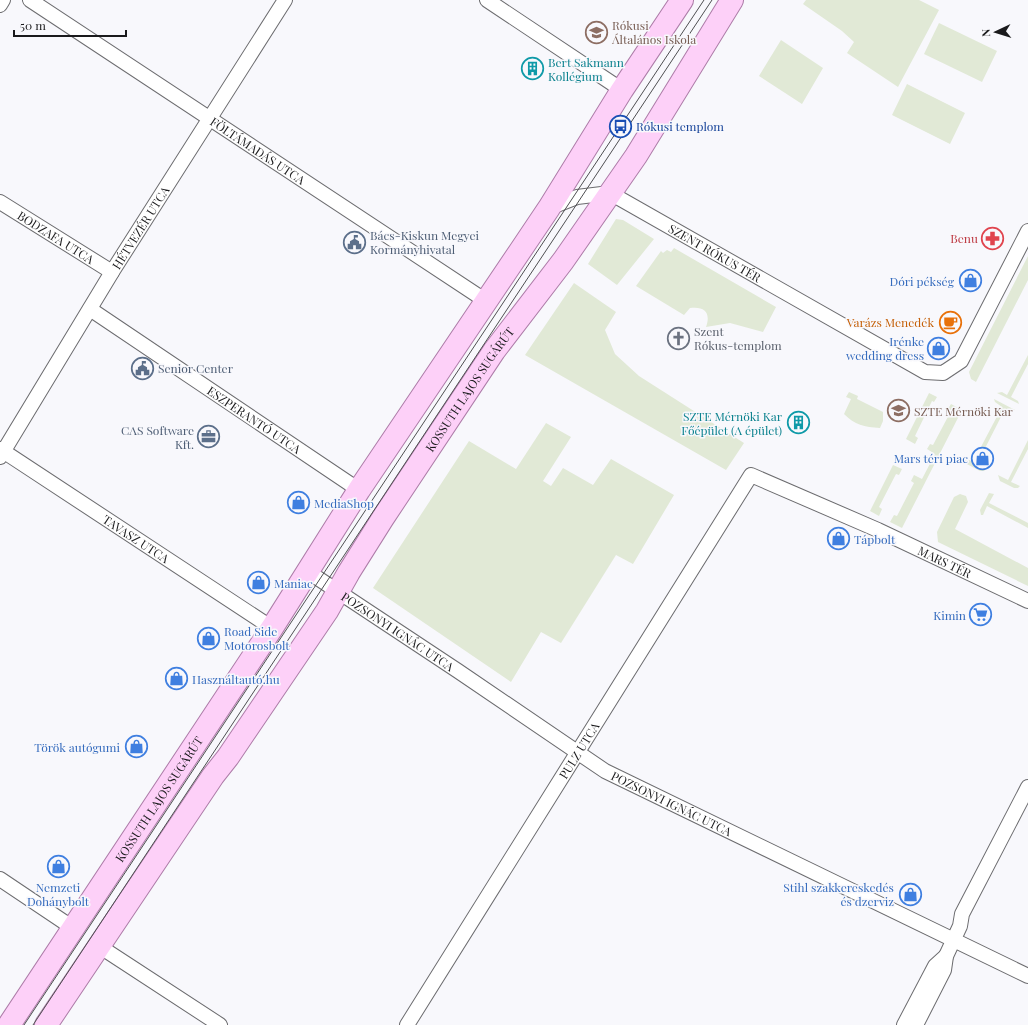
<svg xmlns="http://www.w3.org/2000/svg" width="1028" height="1025" font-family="'Playfair Display',serif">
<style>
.green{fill:#e1e9d6}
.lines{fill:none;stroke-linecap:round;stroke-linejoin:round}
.street-casing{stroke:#6c6c6f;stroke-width:16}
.primary-casing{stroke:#ad7ca8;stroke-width:24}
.street{stroke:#fff;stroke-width:14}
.primary{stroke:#fdd0f8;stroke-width:22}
.tram{stroke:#4f4f52;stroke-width:1}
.labels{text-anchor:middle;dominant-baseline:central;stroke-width:3;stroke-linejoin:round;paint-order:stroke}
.education-label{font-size:12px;fill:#785e54;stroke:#f8f8fc;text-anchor:start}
.culture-label{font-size:12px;fill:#0d838f;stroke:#f8f8fc;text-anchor:start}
.transit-label{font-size:12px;fill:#164399;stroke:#f8f8fc;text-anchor:start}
.street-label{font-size:12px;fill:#1a1a1c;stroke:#f8f8fc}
.service-label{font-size:12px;fill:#4e5e75;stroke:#f8f8fc;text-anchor:start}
.health-label{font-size:12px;fill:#be3a42;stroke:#f8f8fc;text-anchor:end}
.shop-label{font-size:12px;fill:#366cbe;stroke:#f8f8fc;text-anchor:end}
.food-label{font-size:12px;fill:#c56008;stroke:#f8f8fc;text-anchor:end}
.worship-label{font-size:12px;fill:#5b616d;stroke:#f8f8fc;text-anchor:start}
</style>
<rect width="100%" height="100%" fill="#f8f8fc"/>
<path class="green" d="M806 0H919L939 10 898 87 847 53 854 42 842 31 803 4Z
M939 23 997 51 982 82 924 54Z
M781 40 823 68 802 104 759 76Z
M907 84 965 113 950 144 892 115Z
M616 219 623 220 654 239 617 285 588 264Z
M674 248 776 307 763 332 730 323 706 327C711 313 705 306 690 308L684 315 636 286 661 251 663 253 667 250 671 252Z
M1028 256V280L976 382 971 379 969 372Z
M574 283 616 312 605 330 615 354 639 376 744 443 726 470 525 355Z
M1028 355V364L1011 397 1018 401 1019 404 997 393 1002 392 1007 395Z
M849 392 858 396 857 399 883 412V421L880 428C864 427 855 425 844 414L851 399 846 397Z
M929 393 937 397 934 402 932 401 915 436 918 438 915 444 906 439Z
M994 399 1015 410 1011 411 1005 409 977 464 986 469 984 471H980L965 463 963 459 964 457 973 462 1002 407 995 402Z
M951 404 962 410 902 528 890 522 894 515 897 516 914 483 911 481 914 475 922 479 935 454 927 449 930 444 933 445 951 411 948 409Z
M546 423 571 437 543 481 551 486 563 468 593 485 611 459 674 495 633 564 616 555 561 643 541 632 511 682 373 588 469 441 516 469Z
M1028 440V449L1011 482 1020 486 1018 488H1014L1000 481 998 475 1008 480Z
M893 465 902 469 899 475 896 474 879 507 882 509 879 516 870 511Z
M989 493 994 494 989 503 1028 523V528L987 506 983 515H981L980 510Z
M960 494 966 496 968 502 955 529 1028 568V586L938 542 937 532 954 497Z"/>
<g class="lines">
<defs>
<g id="street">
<path id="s1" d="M30 0 486 301"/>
<path d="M487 0 622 90"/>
<path d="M0 5 3 0"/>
<path id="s2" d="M0 202 112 272"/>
<path id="s3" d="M549 208 577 197 610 193 925 372 943 373 961 361 1028 231"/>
<path id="s4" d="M90 309 359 490"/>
<path id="s5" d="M0 449 272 628"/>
<path id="s6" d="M0 457 112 272 285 0"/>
<path id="s7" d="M307 571 458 671 605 771 1028 976"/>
<path d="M0 879 73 928"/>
<path d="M99 946 220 1025"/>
<path id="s8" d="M407 1025 751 475 878 530 1028 601"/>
<path d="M904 1025 935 966 946 956"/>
<path d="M916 1025 944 970 946 956 960 926 962 914 1028 787"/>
</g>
<g id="primary">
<path id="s9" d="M9 1025 272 628 359 490 549 208 622 90 682 0"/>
<path id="s10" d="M46 1025 213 776 228 757 327 611 349 572 383 518 494 351 563 261 636 156 732 0"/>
</g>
</defs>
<use href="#street" class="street-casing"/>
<use href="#primary" class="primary-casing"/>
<use href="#street" class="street"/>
<use href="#primary" class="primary"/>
<path class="tram" d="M24 1025 704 0
M33 1025 712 0"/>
</g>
<defs>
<symbol id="school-ring" viewBox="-11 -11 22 22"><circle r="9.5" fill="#f8f8fc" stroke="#8d6e63" stroke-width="1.5"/><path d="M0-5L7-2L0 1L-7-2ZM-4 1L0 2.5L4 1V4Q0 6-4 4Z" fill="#8d6e63"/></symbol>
<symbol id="building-ring" viewBox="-11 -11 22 22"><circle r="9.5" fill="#f8f8fc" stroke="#0f9aa8" stroke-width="1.5"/><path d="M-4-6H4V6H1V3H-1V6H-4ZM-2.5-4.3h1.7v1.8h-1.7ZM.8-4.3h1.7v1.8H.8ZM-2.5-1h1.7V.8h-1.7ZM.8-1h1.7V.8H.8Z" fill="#0f9aa8"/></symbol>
<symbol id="bus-ring" viewBox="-11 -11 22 22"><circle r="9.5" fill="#f8f8fc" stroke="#1a4fb4" stroke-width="1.5"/><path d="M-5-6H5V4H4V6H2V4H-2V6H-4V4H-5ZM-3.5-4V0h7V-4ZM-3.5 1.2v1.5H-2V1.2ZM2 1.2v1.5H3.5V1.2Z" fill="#1a4fb4"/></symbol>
<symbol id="pharmacy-ring" viewBox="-11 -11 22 22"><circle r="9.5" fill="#f8f8fc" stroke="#e0444e" stroke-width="1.5"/><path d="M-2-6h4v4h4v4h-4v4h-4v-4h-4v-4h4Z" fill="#e0444e"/></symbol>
<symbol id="civic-ring" viewBox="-11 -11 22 22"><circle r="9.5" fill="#f8f8fc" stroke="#5c6f8a" stroke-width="1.5"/><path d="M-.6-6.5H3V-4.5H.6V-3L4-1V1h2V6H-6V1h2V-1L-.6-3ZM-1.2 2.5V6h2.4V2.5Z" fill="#5c6f8a"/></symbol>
<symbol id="shop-ring" viewBox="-11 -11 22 22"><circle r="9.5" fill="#f8f8fc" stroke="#3f7fe0" stroke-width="1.5"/><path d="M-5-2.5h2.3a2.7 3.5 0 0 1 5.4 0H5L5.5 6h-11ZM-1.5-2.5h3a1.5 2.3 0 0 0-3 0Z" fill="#3f7fe0"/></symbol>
<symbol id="cafe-ring" viewBox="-11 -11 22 22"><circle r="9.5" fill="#f8f8fc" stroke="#e8710a" stroke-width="1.5"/><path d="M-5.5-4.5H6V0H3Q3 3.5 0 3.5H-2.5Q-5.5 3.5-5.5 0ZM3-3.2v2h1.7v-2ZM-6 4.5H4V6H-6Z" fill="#e8710a"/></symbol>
<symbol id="church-ring" viewBox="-11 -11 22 22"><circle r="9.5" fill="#f8f8fc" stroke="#6b7280" stroke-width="1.5"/><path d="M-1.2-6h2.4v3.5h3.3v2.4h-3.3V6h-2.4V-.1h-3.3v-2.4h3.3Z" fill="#6b7280"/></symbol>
<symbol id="university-ring" viewBox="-11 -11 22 22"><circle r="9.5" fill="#f8f8fc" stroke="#8d6e63" stroke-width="1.5"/><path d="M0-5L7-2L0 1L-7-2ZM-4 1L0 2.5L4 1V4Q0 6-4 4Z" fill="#8d6e63"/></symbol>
<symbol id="office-ring" viewBox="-11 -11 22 22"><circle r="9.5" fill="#f8f8fc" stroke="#5c6f8a" stroke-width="1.5"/><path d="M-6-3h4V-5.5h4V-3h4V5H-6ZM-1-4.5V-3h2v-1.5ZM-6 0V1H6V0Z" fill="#5c6f8a"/></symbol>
<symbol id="supermarket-ring" viewBox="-11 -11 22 22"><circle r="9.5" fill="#f8f8fc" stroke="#3f7fe0" stroke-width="1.5"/><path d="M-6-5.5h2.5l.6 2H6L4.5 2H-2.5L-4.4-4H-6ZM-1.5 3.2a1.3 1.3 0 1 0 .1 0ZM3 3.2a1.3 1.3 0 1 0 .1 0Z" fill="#3f7fe0"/></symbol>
</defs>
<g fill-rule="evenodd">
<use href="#school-ring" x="584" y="20" width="25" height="25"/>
<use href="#building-ring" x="520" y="56" width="25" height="25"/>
<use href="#bus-ring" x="608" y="114" width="25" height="25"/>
<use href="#pharmacy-ring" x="980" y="226" width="25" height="25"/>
<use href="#civic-ring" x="342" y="230" width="25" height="25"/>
<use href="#shop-ring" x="958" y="268" width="25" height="25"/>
<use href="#cafe-ring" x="938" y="310" width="25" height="25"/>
<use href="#church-ring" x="666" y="326" width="25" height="25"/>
<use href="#shop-ring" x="926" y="336" width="25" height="25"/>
<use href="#civic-ring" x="130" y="356" width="25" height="25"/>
<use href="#university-ring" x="886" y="398" width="25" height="25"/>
<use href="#building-ring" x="786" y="410" width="25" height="25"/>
<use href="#office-ring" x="196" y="424" width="25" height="25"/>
<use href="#shop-ring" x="970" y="446" width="25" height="25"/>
<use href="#shop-ring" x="286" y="490" width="25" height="25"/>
<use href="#shop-ring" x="826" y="526" width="25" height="25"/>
<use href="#shop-ring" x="246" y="570" width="25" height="25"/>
<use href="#supermarket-ring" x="968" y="602" width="25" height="25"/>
<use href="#shop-ring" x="196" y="626" width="25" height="25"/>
<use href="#shop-ring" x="164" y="666" width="25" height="25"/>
<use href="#shop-ring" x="124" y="734" width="25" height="25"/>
<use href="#shop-ring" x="46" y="854" width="25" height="25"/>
<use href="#shop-ring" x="898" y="882" width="25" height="25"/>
</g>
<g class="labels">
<g class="education-label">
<text x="612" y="25">Rókusi<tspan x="612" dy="14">Általános Iskola</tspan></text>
<text x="914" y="411">SZTE Mérnöki Kar</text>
</g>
<g class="culture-label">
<text x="548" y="62">Bert Sakmann<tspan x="548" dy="14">Kollégium</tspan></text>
<text x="782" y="416" text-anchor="end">SZTE Mérnöki Kar<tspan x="782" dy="14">Főépület (A épület)</tspan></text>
</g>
<g class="transit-label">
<text x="636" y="126">Rókusi templom</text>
</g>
<g class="street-label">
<text stroke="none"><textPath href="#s1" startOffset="273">FÖLTÁMADÁS UTCA</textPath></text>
<text stroke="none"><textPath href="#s6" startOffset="269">HÉTVEZÉR UTCA</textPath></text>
<text stroke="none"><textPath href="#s2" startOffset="66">BODZAFA UTCA</textPath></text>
<text stroke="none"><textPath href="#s3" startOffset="184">SZENT RÓKUS TÉR</textPath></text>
<text stroke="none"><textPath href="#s10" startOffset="764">KOSSUTH LAJOS SUGÁRÚT</textPath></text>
<text stroke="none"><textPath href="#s4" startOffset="198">ESZPERANTÓ UTCA</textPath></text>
<text stroke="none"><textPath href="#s5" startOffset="163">TAVASZ UTCA</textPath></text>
<text stroke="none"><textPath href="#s8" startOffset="861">MARS TÉR</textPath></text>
<text stroke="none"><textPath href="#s7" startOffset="109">POZSONYI IGNÁC UTCA</textPath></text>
<text stroke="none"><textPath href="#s8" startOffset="324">PULZ UTCA</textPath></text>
<text stroke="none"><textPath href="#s9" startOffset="271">KOSSUTH LAJOS SUGÁRÚT</textPath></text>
<text stroke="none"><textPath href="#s7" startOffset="433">POZSONYI IGNÁC UTCA</textPath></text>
</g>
<g class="service-label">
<text x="370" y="235">Bács-Kiskun Megyei<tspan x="370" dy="14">Kormányhivatal</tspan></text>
<text x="158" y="368">Senior Center</text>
<text x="194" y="430" text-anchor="end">CAS Software<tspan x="194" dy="14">Kft.</tspan></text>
</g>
<g class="health-label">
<text x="978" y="238">Benu</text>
</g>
<g class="shop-label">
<text x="954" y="281">Dóri pékség</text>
<text x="924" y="341">Irénke<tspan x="924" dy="14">wedding dress</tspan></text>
<text x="968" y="458">Mars téri piac</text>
<text x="314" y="503" text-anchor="start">MediaShop</text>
<text x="854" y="539" text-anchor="start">Tápbolt</text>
<text x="274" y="583" text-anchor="start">Maniac</text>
<text x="966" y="615">Kimin</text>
<text x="224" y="631" text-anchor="start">Road Side<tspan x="224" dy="14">Motorosbolt</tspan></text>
<text x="192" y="679" text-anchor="start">Használtautó.hu</text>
<text x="120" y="747">Török autógumi</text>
<text x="58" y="887" text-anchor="middle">Nemzeti<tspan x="58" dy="14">Dohánybolt</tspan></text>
<text x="894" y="887">Stihl szakkereskedés<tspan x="894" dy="14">és dzerviz</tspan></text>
</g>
<g class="food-label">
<text x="934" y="322">Varázs Menedék</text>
</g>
<g class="worship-label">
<text x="694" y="331">Szent<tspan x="694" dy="14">Rókus-templom</tspan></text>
</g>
</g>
<g transform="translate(996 32) rotate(266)" stroke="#f8f8fc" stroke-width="3" paint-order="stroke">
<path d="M0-3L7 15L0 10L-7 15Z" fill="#1a1a1c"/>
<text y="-6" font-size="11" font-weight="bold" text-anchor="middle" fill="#1a1a1c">N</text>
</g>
<path d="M14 30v6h112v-6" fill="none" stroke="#1a1a1c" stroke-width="2"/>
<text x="20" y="30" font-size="12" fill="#1a1a1c" stroke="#f8f8fc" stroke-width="3" paint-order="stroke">50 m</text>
</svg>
